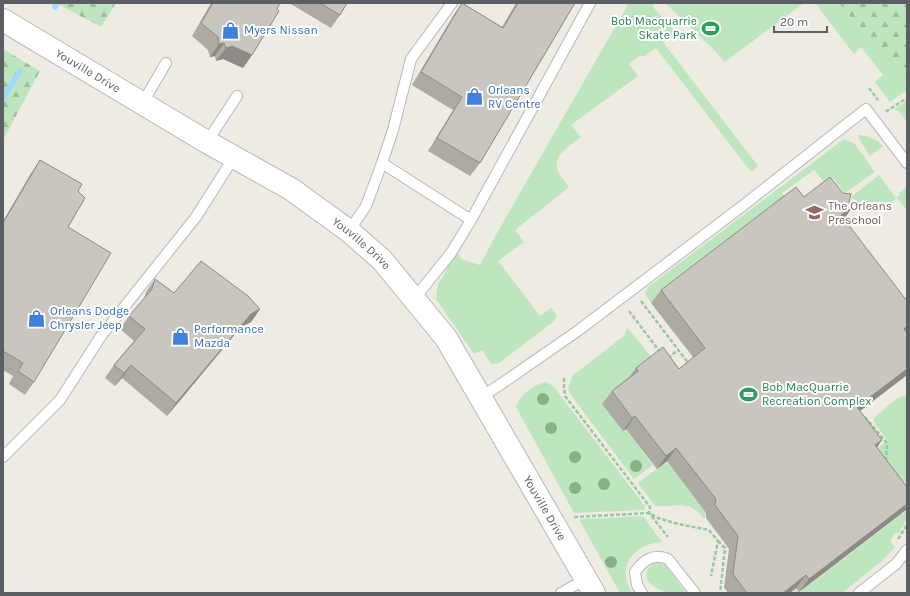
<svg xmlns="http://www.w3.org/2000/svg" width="910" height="596" font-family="Karla,sans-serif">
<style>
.green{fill:#bee6be}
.forest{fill:url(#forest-firs)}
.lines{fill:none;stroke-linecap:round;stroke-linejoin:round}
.stream{stroke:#a1d8ff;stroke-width:5.5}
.service-casing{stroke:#b5b8bd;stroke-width:12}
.tertiary-casing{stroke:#b5b8bd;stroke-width:24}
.path{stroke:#97c7a4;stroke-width:2.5;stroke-dasharray:4 2;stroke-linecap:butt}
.service{stroke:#fff;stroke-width:10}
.tertiary{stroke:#fff;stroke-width:22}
.tree{fill:#87b283}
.wall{fill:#adaaa4}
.shaded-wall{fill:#8d8b86}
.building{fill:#c9c6bf;stroke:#8d8b86}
.labels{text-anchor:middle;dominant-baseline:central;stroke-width:4;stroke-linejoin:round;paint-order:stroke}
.leisure-label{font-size:12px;fill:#27864d;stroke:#fff;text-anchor:end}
.shop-label{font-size:12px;fill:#366cbe;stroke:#fff;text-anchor:start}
.street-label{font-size:12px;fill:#5b5f63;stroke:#fff}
.education-label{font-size:12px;fill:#785e54;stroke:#fff;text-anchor:start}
</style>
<defs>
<pattern id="forest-firs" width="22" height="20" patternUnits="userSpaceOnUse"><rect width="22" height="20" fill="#bee6be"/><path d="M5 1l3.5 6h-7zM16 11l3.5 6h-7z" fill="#9dbe9e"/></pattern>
</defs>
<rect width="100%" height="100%" fill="#eeebe2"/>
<path class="green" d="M629 3H655L653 7 675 32 663 42 758 166 751 172 656 48 645 56H639L629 64 638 76 571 125 581 137C567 148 548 158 561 177 564 181 568 183 568 188L515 230 524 242 498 261 540 316 551 308 557 316 553 322 499 363 491 364 482 350 474 354 436 299 438 284 444 275 451 258 459 254 461 259 480 265 497 233Z
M665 3H804L725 62 710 46Z
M815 3H839L907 84V90L890 102 875 82 883 75 861 47 854 54Z
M907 101V122L898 110 896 111 895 109Z
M858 135C867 135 877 139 883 146L870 156 859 139Z
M844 139 854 143 875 172 845 193 833 178 826 184 814 170 782 193 787 200 651 303 645 294 648 287Z
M879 175 896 198 900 195 899 193 907 187V210L897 198 886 206 876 207 861 204 851 197Z
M628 328 654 360 623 430 626 429 653 465 634 479 570 394 568 389 572 376 625 335V331Z
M547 382 554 387 645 506 644 510 574 513 516 407C522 393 532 385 547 382Z
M907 395V519L899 533H895L890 542 895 547 882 561 842 593H791L796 588 800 592 906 511 872 452 887 440 874 422V418C884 410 894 397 907 395Z
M672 457 671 466 706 513 704 519C688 498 677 508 655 506L638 483Z
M643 516 662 542C633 544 616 567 632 593H620L580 521V519Z
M659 563 665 565 686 593C681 593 675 594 670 593 660 591 643 584 647 571 649 566 654 564 659 563Z"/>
<path class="forest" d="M56 3H116L101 27Z
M839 3H907V84Z
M3 49 40 71 3 140Z"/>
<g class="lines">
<path class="stream" d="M55 7 57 3
M3 98 20 71"/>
<defs>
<path id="service" d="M142 104 166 63
M207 142 237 96
M382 163 471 220
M349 231 366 206 382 163 393 130 411 59 452 3
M414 299 451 253 471 220 590 3
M480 398 510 378 579 330 745 204 866 109 907 163
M3 457 60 400 101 336 196 217 234 157
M561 593 586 579
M642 593 637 585 635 572C643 560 654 553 668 559L695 593
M859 593 896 564 907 550"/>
<g id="tertiary">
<path id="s1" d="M3 20 207 142 291 189 349 231 382 260 446 338 594 593"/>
</g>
</defs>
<use href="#service" class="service-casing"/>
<use href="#tertiary" class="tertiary-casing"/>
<path class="path" d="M869 88 878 100
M886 110 887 111 907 98
M641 301 689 364
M629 311 660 352
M668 358 679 349
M564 378V387L565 396 650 507 649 513 668 537
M865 417 887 443 886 461
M574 517 649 513 658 518 678 524 709 530 718 541 711 576
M898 539 907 525
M718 541 725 548 720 593"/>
<use href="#service" class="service"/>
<use href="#tertiary" class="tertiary"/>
</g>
<g class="tree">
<circle cx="543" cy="399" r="6"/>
<circle cx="551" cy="428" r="6"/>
<circle cx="575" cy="457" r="6"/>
<circle cx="636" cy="466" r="6"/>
<circle cx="604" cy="484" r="6"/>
<circle cx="575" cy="488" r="6"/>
<circle cx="611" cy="562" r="6"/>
</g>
<path class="wall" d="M211 3H280L252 55 243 68 223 59 216 61 215 56 210 57 208 50 192 36Z
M289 3H347L340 15 331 28Z
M462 3 502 27 516 3H575L480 163 470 176 428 151 453 110 412 85 453 16Z
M40 160 78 191 68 227 34 382 25 395 9 384 13 376 3 370V221L31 173Z
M804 197 849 202 853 206 844 219 907 333V375L860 411 882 440 877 447 906 510 799 592 796 588 790 593H728L724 587 729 549 706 518V513L667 461 657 469 626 429 623 431 602 404 612 391 629 377 636 368 679 369 693 357 651 303 661 290Z
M155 279 174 293 260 309 251 322 241 327 167 416 122 378 115 386 105 378 114 365 134 341 120 329 129 316 144 299 146 292Z"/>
<path class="shaded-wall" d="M224 43 215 56 210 57 219 44Z
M232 46 252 55 243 68 223 59 216 61 226 48Z
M853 206 844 219 841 215Z
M260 309 251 322 241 327 167 416 176 403 251 314Z
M907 326V332L895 342 904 329Z
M131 365 122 378 115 386 124 373Z
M907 369V375L848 420 857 407Z
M635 416 626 429 623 431 632 418Z
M882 440 873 453 875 445Z
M676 448 667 461 657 469 666 456Z
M907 504V509L906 510 799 592 809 579Z
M806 575 796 588 790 593H783Z"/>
<path class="building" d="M213 3H280L277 9 279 11 252 55 232 46 226 48 224 43 219 44 218 37 201 23Z
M320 3H347L340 15Z
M462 3 503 28 518 3H575L480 163 437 138 462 97 421 72Z
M40 160 82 184 78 191 85 198 68 227 111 253 34 382 18 371 23 363 3 351V223Z
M830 177 843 193 851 194 849 202 853 206 841 215 907 301V326L904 329 907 333V369L857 407 882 440 875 445 907 487V504L809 579 806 575 783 593H747L733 574 738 536 715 505 716 499 676 448 666 456 635 416 632 418 612 391 638 371 636 368 663 347 679 369 705 348 661 290 796 187 804 197Z
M201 261 248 296 260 309 251 314 176 403 131 365 124 373 114 365 145 329 129 316 152 289 155 279 174 293Z"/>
<defs>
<symbol id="stadium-bare" viewBox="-9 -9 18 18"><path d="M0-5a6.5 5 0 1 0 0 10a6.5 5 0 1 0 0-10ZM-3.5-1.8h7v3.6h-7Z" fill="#2e9e5b" stroke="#fff" stroke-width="2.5" paint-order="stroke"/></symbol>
<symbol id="shop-bare" viewBox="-9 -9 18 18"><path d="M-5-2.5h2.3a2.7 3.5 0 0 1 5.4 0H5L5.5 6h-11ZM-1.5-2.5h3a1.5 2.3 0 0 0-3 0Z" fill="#3f7fe0" stroke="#fff" stroke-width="2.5" paint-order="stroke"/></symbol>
<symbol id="school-bare" viewBox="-9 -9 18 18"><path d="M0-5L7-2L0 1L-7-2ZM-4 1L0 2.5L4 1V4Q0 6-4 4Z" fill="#8d6e63" stroke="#fff" stroke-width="2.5" paint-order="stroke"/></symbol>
</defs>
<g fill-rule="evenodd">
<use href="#stadium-bare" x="698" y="16" width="25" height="25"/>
<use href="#shop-bare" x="218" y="18" width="25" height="25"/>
<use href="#shop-bare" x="462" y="84" width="25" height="25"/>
<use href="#school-bare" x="802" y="200" width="25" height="25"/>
<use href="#shop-bare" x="24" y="306" width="25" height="25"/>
<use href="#shop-bare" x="168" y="324" width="25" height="25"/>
<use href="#stadium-bare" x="736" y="382" width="25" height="25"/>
</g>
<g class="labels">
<g class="leisure-label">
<text x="697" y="21">Bob Macquarrie<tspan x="697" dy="14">Skate Park</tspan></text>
<text x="762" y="387" text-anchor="start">Bob MacQuarrie<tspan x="762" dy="14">Recreation Complex</tspan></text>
</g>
<g class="shop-label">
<text x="244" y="30">Myers Nissan</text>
<text x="488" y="90">Orleans<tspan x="488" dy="14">RV Centre</tspan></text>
<text x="50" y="311">Orleans Dodge<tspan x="50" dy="14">Chrysler Jeep</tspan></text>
<text x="194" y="329">Performance<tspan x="194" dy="14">Mazda</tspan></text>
</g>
<g class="street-label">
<text stroke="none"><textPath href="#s1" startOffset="99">Youville Drive</textPath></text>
<text stroke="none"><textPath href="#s1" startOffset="423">Youville Drive</textPath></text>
<text stroke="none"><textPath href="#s1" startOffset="747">Youville Drive</textPath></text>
</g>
<g class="education-label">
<text x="828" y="206">The Orleans<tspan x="828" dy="14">Preschool</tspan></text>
</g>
</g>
<rect width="910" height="596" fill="none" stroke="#5b5f63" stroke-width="8"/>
<path d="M774 26v6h53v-6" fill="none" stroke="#5b5f63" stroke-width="2"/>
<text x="780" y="26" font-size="12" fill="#5b5f63" stroke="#ffffff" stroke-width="3" paint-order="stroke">20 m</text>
</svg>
